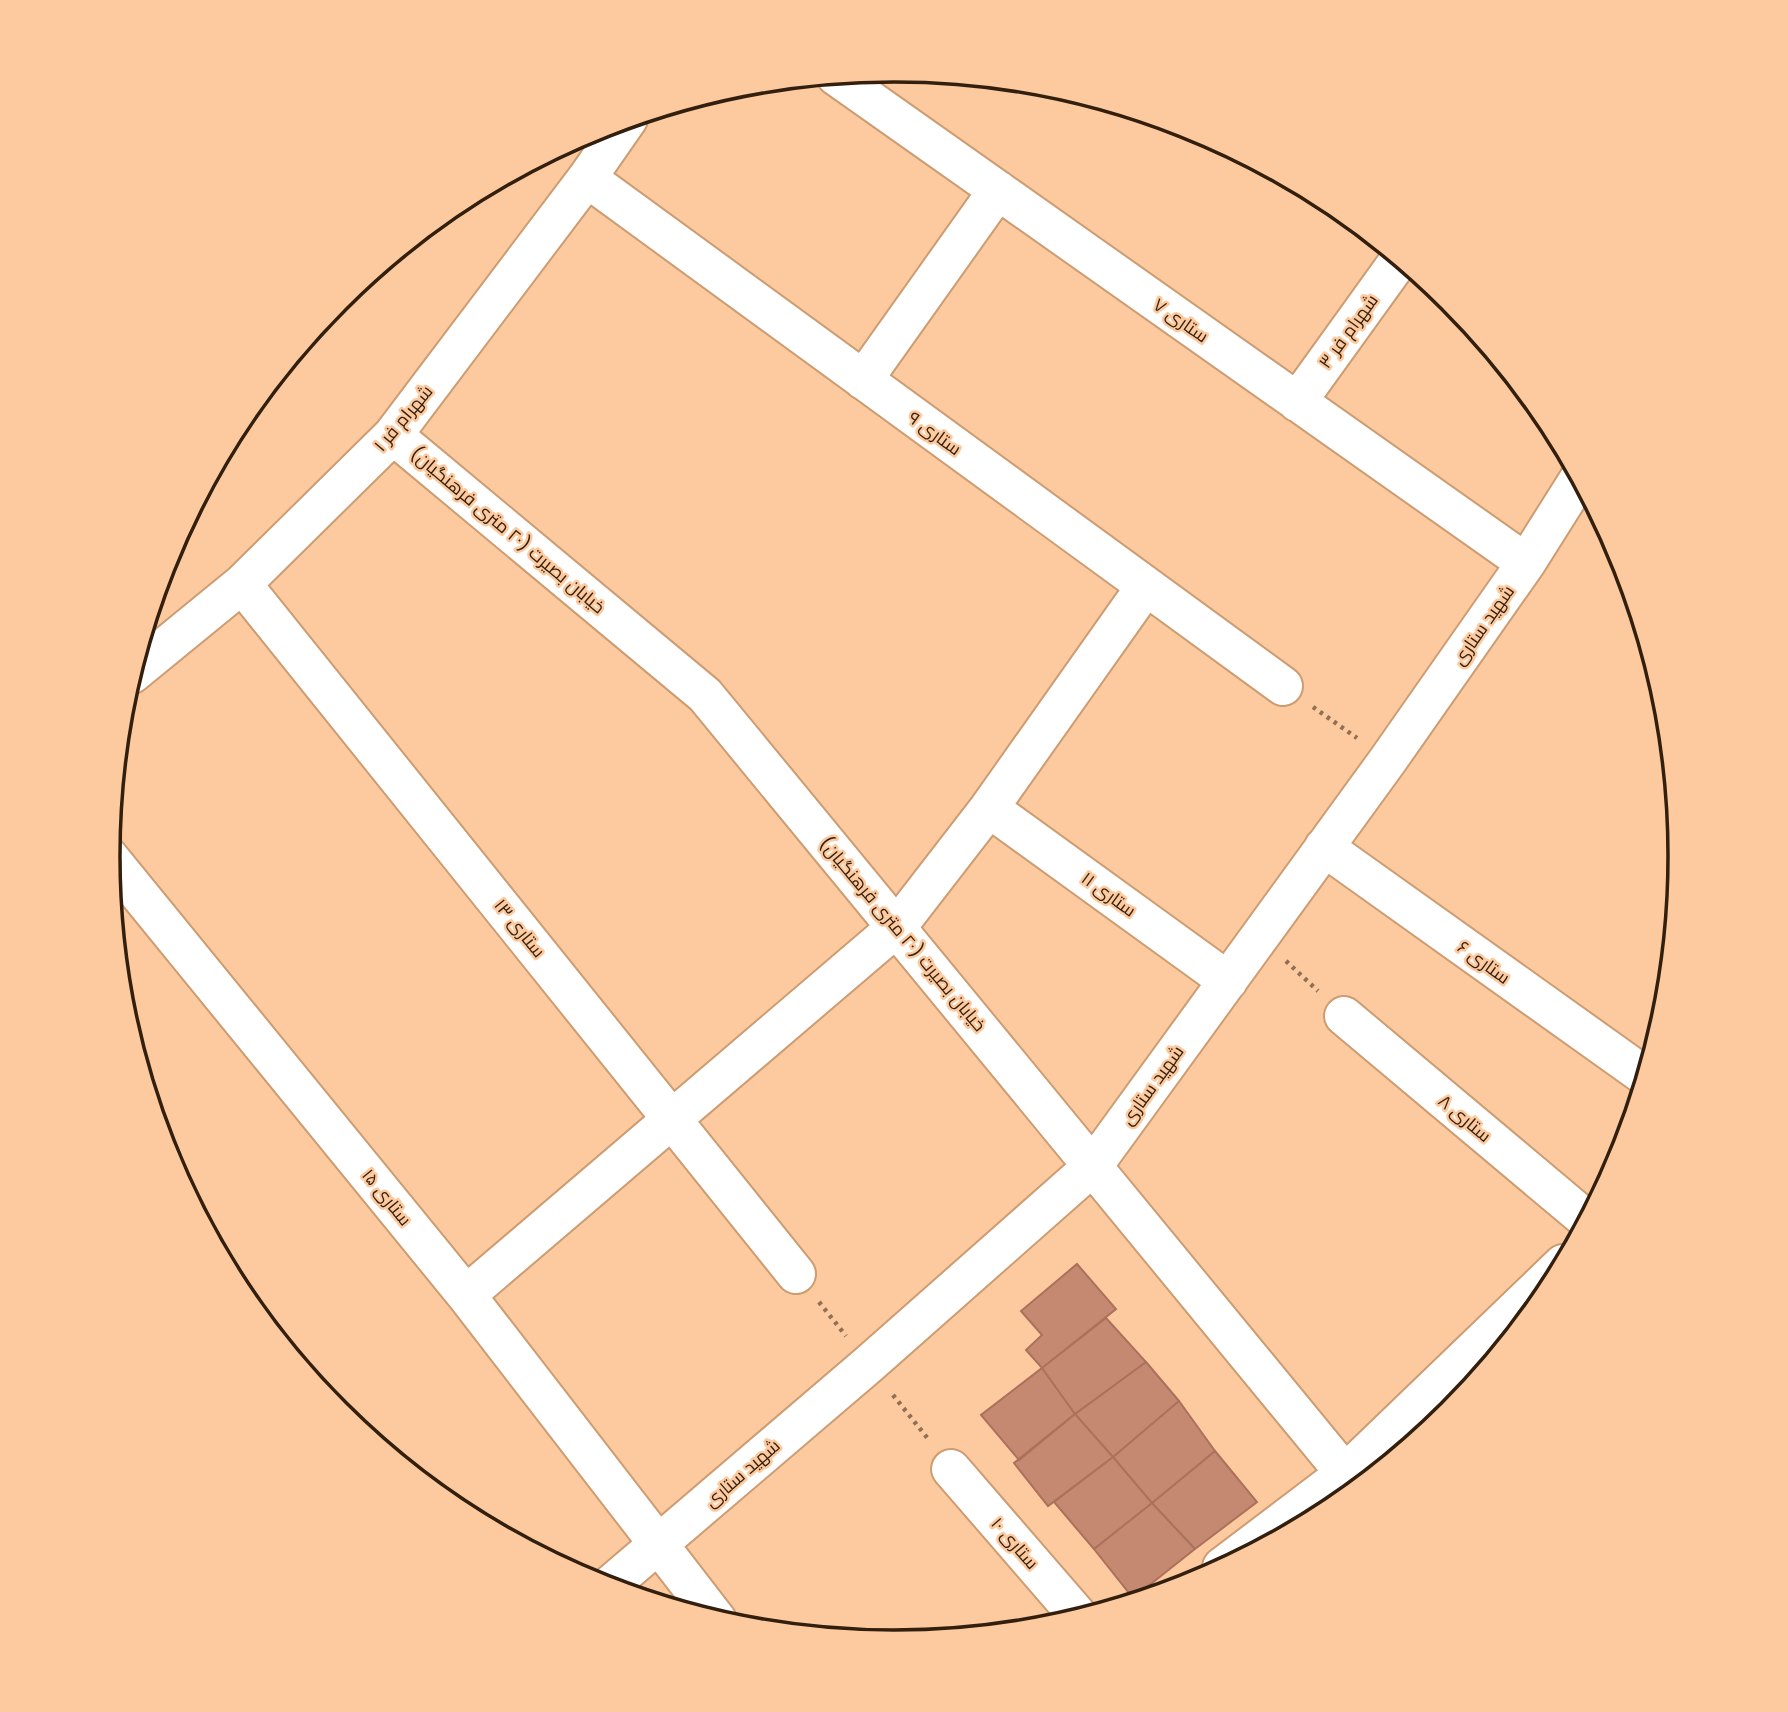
<svg xmlns="http://www.w3.org/2000/svg" width="1788" height="1712" font-family="Poppins,Cairo,sans-serif">
<style>
.building{fill:#c58972;stroke:#ab715b;stroke-width:2}
.lines{fill:none;stroke-linecap:round;stroke-linejoin:round}
.street-casing{stroke:#cc9c72;stroke-width:42}
.path{stroke:#916f52;stroke-width:4.5;stroke-dasharray:3.5 5;stroke-linecap:butt}
.street{stroke:#fff;stroke-width:38}
.labels{text-anchor:middle;dominant-baseline:central;stroke-width:5;stroke-linejoin:round;paint-order:stroke}
.street-label{font-size:18px;fill:#321f0e;stroke:#fdca9f}
.rim{fill:none;stroke:#321f0e;stroke-width:3.5}
</style>
<rect width="100%" height="100%" fill="#fdca9f"/>
<path class="building" d="M1077 1264 1116 1309 1042 1368 1026 1350 1042 1335 1021 1311Z
M1106 1318 1146 1362 1075 1414 1042 1368Z
M1146 1362 1179 1401 1113 1457 1075 1414Z
M1042 1368 1075 1414 1019 1460 981 1415Z
M1179 1401 1215 1451 1152 1503 1113 1457Z
M1075 1414 1113 1457 1048 1506 1014 1463Z
M1215 1451 1257 1502 1195 1549 1152 1503Z
M1113 1457 1152 1503 1094 1549 1054 1502Z
M1152 1503 1195 1549 1133 1598 1094 1549Z"/>
<g class="lines">
<defs>
<path id="street" d="M836 76 1526 563
M587 178 1283 686
M863 380 998 190
M1297 402 1400 259
M393 435 705 695 1357 1488
M242 584 796 1274
M132 674 242 584 393 435 587 178 628 119
M989 808 1228 981
M1324 847 1645 1076
M108 856 466 1295 717 1620
M1344 1016 1587 1220
M466 1295 897 927 989 808 1146 586
M951 1469 1079 1617
M1222 1567 1346 1473 1563 1264
M608 1587 869 1364 1093 1166 1388 760 1526 563 1579 479"/>
</defs>
<use href="#street" class="street-casing"/>
<path class="path" d="M1313 707 1357 738
M1286 961 1318 991
M819 1302 846 1336
M893 1395 929 1440"/>
<use href="#street" class="street"/>
</g>
<g class="labels">
<g class="street-label">
<text transform="translate(1181 320) rotate(35)">ستاری ۷</text>
<text transform="translate(1348 331) rotate(-54)">شهرام فر ۳</text>
<text transform="translate(403 418) rotate(-50)">شهرام فر ۱</text>
<text transform="translate(935 433) rotate(36)">ستاری ۹</text>
<text transform="translate(508 530) rotate(40)">خیابان بصیرت (۲۰ متری فرهنگیان)</text>
<text transform="translate(1483 625) rotate(-55)">شهید ستاری</text>
<text transform="translate(1109 894) rotate(36)">ستاری ۱۱</text>
<text transform="translate(520 928) rotate(51)">ستاری ۱۳</text>
<text transform="translate(903 934) rotate(50)">خیابان بصیرت (۲۰ متری فرهنگیان)</text>
<text transform="translate(1484 962) rotate(36)">ستاری ۶</text>
<text transform="translate(1152 1085) rotate(-54)">شهید ستاری</text>
<text transform="translate(1465 1118) rotate(40)">ستاری ۸</text>
<text transform="translate(387 1197) rotate(51)">ستاری ۱۵</text>
<text transform="translate(742 1473) rotate(-41)">شهید ستاری</text>
<text transform="translate(1015 1543) rotate(49)">ستاری ۱۰</text>
</g>
</g>
<path d="M0 0H1788V1712H0ZM120 856a774 774 0 1 1 1548 0a774 774 0 1 1-1548 0Z" fill="#fdca9f" fill-rule="evenodd"/>
<path class="rim" d="M120 856a774 774 0 1 1 1548 0a774 774 0 1 1-1548 0Z"/>
</svg>
